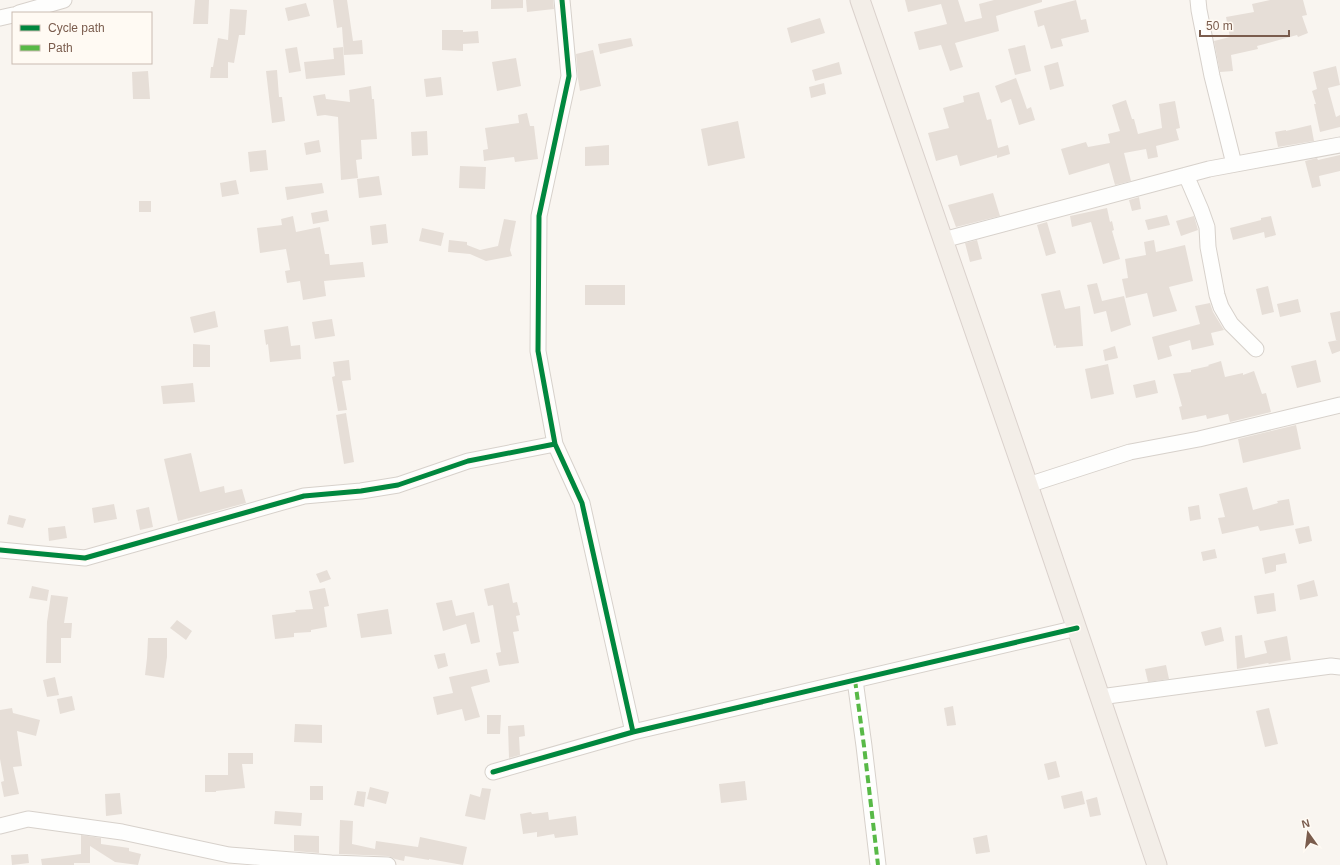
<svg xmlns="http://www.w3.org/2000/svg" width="1340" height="865" font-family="Helvetica,sans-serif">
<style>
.building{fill:#e6ded7}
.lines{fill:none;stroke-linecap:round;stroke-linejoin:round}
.minor-casing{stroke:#d7d1cb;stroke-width:17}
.major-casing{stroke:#dad1cc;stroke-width:21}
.minor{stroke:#fefefd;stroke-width:15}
.major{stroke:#f3eee8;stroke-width:19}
.quiet{stroke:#58b947;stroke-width:4;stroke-dasharray:8 4;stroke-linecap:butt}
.cycleway-casing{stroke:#fffaf3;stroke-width:8}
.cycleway{stroke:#00873e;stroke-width:5}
</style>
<rect width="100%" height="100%" fill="#f9f5f0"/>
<path class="building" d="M195 0H209L208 24H193Z
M333 0H347L353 41 362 40 363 54 344 55 342 27 337 28Z
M491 0H523V8L491 9Z
M526 0H553L554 9 527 12Z
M905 0H958L965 22 982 18 979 4 994 0H1042V2L996 16 999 31 955 43 963 67 950 71 941 45 919 50 914 32 947 24 941 4 908 12Z
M1076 0 1081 20 1086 19 1089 32 1061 39 1063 46 1051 49 1044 25 1038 27 1034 11Z
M1270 0H1303L1307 15 1302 16 1308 33 1298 37 1297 35 1257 46 1258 49 1231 55 1233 71 1220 72 1214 41 1230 37 1226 17 1254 12 1252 4Z
M306 3 310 16 288 21 285 8Z
M230 9 247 10 245 35H239L234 63 228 62V78H210L211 67H213L218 38 228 40Z
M820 18 825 33 791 43 787 28Z
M442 30H463V32L478 31 479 43 463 44V51L442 50Z
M631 38 633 46 600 54 598 44Z
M1025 45 1031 71 1015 75 1008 49Z
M297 47 301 71 289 73 285 49Z
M343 47 345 75 306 79 304 62 334 59 333 48Z
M593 50 601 86 580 91 578 79 576 54Z
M516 58 521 86 497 91 492 62Z
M839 62 842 74 815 81 812 70Z
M1058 62 1064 86 1050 90 1044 66Z
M1336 66 1340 85 1328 88 1336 117 1340 115V127L1320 132 1314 104H1316L1312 91 1317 89 1313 72Z
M277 70 279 97H282L285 121 272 123 266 71Z
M148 71 150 99H133L132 72Z
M441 77 443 95 426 97 424 79Z
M1016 78 1027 109 1031 107 1035 120 1019 125 1011 99 1001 103 995 86Z
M824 83 826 94 811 98 809 87Z
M371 86 372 99H374L377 139 361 140 362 159 356 160 358 178 341 180 338 117 325 115 317 116 313 96 325 94 326 99 350 102 349 90Z
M979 92 987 120 991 119 998 148 1008 145 1010 154 997 158V155L960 166 957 155 936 161 928 133 949 128 943 108 964 102 963 96Z
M1126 100 1132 119H1134L1138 134 1162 128 1159 104 1175 101 1180 128 1176 129 1179 140 1156 146 1158 157 1148 159 1146 149 1124 153 1131 181 1115 185 1109 163 1069 175 1061 149 1086 142 1088 147 1110 143 1108 134 1120 131 1112 105Z
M527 113 530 126H534L538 159 515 162 514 157 484 161 483 150 488 149 485 128 519 123 518 115Z
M738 121 745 158 708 166 701 129Z
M1311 125 1314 141 1278 147 1275 132 1286 130V131Z
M427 131 428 155 412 156 411 132Z
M319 140 321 152 306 155 304 143Z
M609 145V165L585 166V147Z
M266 150 268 170 250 172 248 152Z
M1340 155V171L1319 176 1321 186 1312 188 1305 161 1317 158 1318 160Z
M460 166 486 167 485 189 459 188Z
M379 176 382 195 359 198 357 179Z
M236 180 239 194 222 197 220 183Z
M322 183 324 193 287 200 285 187Z
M993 193 1000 216 956 227 948 205Z
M1139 197 1141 209 1132 211 1129 200Z
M139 201H151V212H139Z
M1107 208 1110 222 1112 221 1114 230 1112 231 1120 259 1103 264 1091 222 1072 227 1070 216Z
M327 210 329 221 313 224 311 213Z
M1167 215 1170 225 1148 230 1145 220Z
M293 216 296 232 320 227 325 254H329L330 265 363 262 365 277 324 281 326 296 303 300 300 281 287 283 285 271 290 270 286 249 260 253 257 228 282 225 281 219Z
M1194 216 1198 230 1181 236 1176 221Z
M1271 216 1276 235 1265 238 1264 232 1233 240 1230 228 1261 220V218Z
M504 219 516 221 510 250 512 256 486 261 470 254 448 252 449 240 467 242V245L480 250 498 246Z
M1047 222 1056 253 1046 256 1037 225Z
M386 224 388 243 372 245 370 226Z
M422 228 444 233 441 246 419 241Z
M977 240 982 259 970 262 965 243Z
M1154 240 1156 252 1185 245 1193 281 1169 287 1177 311 1153 317 1147 293 1126 298 1122 279 1128 278 1125 259 1146 255 1144 242Z
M1097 283 1102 301 1124 296 1131 325 1111 332 1106 311 1094 314 1087 285Z
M585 285H625V305H585Z
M1268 286 1274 312 1262 315 1256 289Z
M1060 290 1065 309 1080 306 1083 346 1056 348V345L1054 346 1041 294Z
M1298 299 1301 312 1280 317 1277 304Z
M1210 303 1213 312 1224 330 1211 333 1214 345 1192 350 1190 340 1169 346 1172 356 1158 360 1152 337 1200 324 1195 306Z
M215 311 218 327 194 333 190 317Z
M1340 311V351L1332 354 1328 342 1338 340H1336L1330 313Z
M332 319 335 336 315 339 312 322Z
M288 326 291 346 300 345 301 359 270 362 268 344 266 345 264 330Z
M193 344 210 345V367H193Z
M1115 346 1118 358 1105 361 1103 350Z
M349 360 351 380 342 381 347 410 338 411 332 377 335 376 333 362Z
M1316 360 1321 382 1297 388 1291 366Z
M1221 361 1225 377 1243 373V375L1254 371 1262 394 1266 393 1271 412 1230 422 1228 414 1207 419 1206 415 1182 420 1179 407 1182 406 1173 374 1191 372V370L1209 366 1208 365Z
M1108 364 1114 394 1091 399 1085 369Z
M1155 380 1158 393 1136 398 1133 385Z
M193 383 195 402 163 404 161 386Z
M346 413 354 462 344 464 336 415Z
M1296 425 1301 449 1243 463 1238 439Z
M191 453 200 492 224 486 225 493 242 489 246 503 178 521 164 459Z
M1247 487 1253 510 1278 503 1277 501 1289 499 1294 525 1260 531 1258 526 1222 534 1218 518 1225 517 1219 494Z
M114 504 117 519 94 523 92 508Z
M1199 505 1201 519 1190 521 1188 507Z
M149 507 153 527 140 530 136 510Z
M9 515 26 519 23 528 7 524Z
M65 526 67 538 49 541 48 528Z
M1309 526 1312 541 1299 544 1295 529Z
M1215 549 1217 558 1203 561 1201 552Z
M1285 553 1287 563 1276 565V571L1265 574 1262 558Z
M327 570 331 579 320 583 316 574Z
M1314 580 1318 596 1300 600 1297 585Z
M509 583 513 603 517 602 520 615 516 616 519 631 513 632 519 663 499 666 496 653 501 652 493 605 488 606 484 589Z
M32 586 49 590 47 601 29 598Z
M325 588 329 606 324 607 327 627 311 630V632L294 633V637L275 639 272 615 296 612 295 610 313 609 309 591Z
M1274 593 1276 611 1257 614 1254 596Z
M51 595 68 597 64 623H72L71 638H61V663H46L47 622Z
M452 600 456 616 474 612 480 642 471 644 466 624 443 631 436 603Z
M388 609 392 634 361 638 357 614Z
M177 620 192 631 186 640 170 628Z
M1221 627 1224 641 1205 646 1201 632Z
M1242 635 1245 658 1267 653 1264 641 1287 636 1291 660 1269 664 1268 663 1237 669 1235 636Z
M148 638H167V657L164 678 145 675 147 658Z
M445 653 448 666 438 669 434 655Z
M1166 665 1169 679 1148 682 1145 669Z
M487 669 490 682 471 687 480 717 465 721 462 709 437 715 433 697 453 693 449 677Z
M55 677 59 695 47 697 43 680Z
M72 696 75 710 60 714 57 699Z
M953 706 956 725 947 726 944 708Z
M12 708 13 713 40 720 36 736 17 731 22 766 13 767 19 794 4 797 1 782 4 781 0 759V710Z
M1269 708 1278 744 1265 747 1256 711Z
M487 715H501L500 734H487Z
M295 724 322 725V743L294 742Z
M524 725 525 736 519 737 520 755 509 758 508 726Z
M228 753H253V764H242L245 788 216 791V792H205V775H228Z
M1056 761 1060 777 1048 780 1044 764Z
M745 781 747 800 721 803 719 784Z
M310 786H323V800H310Z
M370 787 389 792 386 804 367 799Z
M482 788 491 789 485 820 465 816 470 794 480 797Z
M357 791 366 792 364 807 354 805Z
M1082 791 1085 804 1064 809 1061 796Z
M120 793 122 814 106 816 105 794Z
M1097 797 1101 815 1090 817 1086 800Z
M275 811 302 813 301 826 274 824Z
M531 812 532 814 548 812 549 820 576 816 578 835 555 838 554 834 537 837V832L523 834 520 814Z
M340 820 353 821 352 844 375 849 376 841 418 847 420 837 467 847 463 865 429 859V860L405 856 404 861 395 859 388 856 339 854Z
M81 835 101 838V844L129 848V851L141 854 138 865 115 862 90 846V863H74V865H42L41 859 81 854Z
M294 835 319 836V853L294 851Z
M987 835 990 852 976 854 973 838Z
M28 854 29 863 12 865 11 855Z"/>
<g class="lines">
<defs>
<path id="minor" d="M1198 0 1199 10 1212 76 1234 164
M19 13 64 0
M0 18 13 15
M1186 175 1201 210 1207 227 1208 247 1217 295 1221 307 1231 324 1256 349
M943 240 1209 169 1340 145
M555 444 538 351 539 216 569 76 562 0
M1028 485 1130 452 1199 439 1340 405
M0 550 85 558 304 496 361 491 398 485 468 461 555 444 582 503 633 732
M855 680 864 746 878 865
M1100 697 1331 666 1340 667
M493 772 633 732 1077 628
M0 826 28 819 122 832 229 855 331 863
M330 865 331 863 388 865"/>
<path id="major" d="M860 0 1028 485 1157 865"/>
</defs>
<use href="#minor" class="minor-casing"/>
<use href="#major" class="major-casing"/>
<use href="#minor" class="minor"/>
<use href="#major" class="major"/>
<path class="quiet" d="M855 680 864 746 878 865"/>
<defs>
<path id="cycleway" d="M555 444 538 351 539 216 569 76 562 0
M0 550 85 558 304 496 361 491 398 485 468 461 555 444 582 503 633 732
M493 772 633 732 1077 628"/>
</defs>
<use href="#cycleway" class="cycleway-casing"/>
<use href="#cycleway" class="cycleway"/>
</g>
<rect x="12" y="12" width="140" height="52" fill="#fffaf3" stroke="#cabbb1"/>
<rect x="20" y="25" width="20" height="6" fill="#00873e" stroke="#cabbb1"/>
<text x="48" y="32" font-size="12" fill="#7a5c4d">Cycle path</text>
<rect x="20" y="45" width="20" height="6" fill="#58b947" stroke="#cabbb1"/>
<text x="48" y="52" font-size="12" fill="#7a5c4d">Path</text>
<g transform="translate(1308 833) rotate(346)" stroke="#fffaf3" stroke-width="3" paint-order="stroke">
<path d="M0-3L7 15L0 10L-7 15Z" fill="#7a5c4d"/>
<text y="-6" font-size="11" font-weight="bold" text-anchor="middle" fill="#7a5c4d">N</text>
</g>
<path d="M1200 30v6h89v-6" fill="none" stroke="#7a5c4d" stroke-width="2"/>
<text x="1206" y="30" font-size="12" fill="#7a5c4d" stroke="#fffaf3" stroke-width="3" paint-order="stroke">50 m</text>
</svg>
